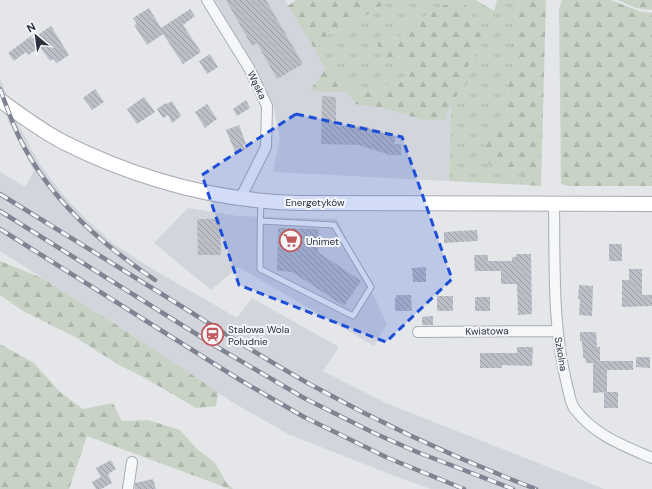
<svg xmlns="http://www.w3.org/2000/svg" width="652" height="489" font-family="'DM Sans',sans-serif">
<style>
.built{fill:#d2d5dc}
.grass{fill:url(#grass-tufts)}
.forest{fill:url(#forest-firs)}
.building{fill:url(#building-back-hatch)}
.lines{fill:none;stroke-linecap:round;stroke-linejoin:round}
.lane-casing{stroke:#a9acb4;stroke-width:7}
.street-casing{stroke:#a9acb4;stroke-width:12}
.secondary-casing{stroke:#a9acb4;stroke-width:16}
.lane{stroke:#f6f7f9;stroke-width:5}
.street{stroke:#f6f7f9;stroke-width:10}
.secondary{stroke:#fff;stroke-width:14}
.rail-casing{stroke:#7f8492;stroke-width:4.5}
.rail{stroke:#f4f5f8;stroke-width:3;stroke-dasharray:9;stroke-linecap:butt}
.marked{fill:#1d4ed8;fill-opacity:0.2;stroke:#1d4ed8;stroke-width:3;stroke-dasharray:8 5;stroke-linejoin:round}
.labels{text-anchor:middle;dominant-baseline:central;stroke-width:4;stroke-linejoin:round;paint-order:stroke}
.street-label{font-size:10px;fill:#2d3241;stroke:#f4f5f8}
.poi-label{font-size:10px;fill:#2d3241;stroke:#f4f5f8;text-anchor:start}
</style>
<defs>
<pattern id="grass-tufts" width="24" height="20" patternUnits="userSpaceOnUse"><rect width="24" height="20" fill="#c8d3c6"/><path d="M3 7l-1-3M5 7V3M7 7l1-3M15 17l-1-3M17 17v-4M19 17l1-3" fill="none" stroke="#acb6ab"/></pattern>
<pattern id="forest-firs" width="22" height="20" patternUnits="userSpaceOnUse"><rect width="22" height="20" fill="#c8d3c6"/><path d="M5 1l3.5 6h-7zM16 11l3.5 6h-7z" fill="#acb6ab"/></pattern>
<pattern id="building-back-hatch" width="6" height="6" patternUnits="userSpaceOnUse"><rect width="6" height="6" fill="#bcbfc7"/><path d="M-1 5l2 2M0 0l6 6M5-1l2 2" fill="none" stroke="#999ca3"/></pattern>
</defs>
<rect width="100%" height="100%" fill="#e4e6ea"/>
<path class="built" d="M215 0H285L331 77 451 102 449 181 273 172 280 138 273 105Z
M0 78 19 126 38 161 50 178 65 197 86 219 114 244 151 268 237 318 252 298 339 347 323 371 386 403 604 489H431L392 475 288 434 232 402 123 329 0 251V172L25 187 34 171 10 125 0 99Z
M188 208 238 216 337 219 387 324 374 346 238 267 211 290 154 243Z"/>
<path class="grass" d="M383 0H476L494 11 497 0H519L516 20 525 63 508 83 506 116 512 167 521 171 526 185 449 181 451 102 467 84V68L477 51 471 16 465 5 450 2 420 19H409L400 37 377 42 401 59 412 82H393L374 94 354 87 329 65 325 69 315 50 330 32 346 28 383 5Z"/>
<path class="forest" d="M296 0H383V5L346 28 330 32 315 50 288 6Z
M519 0H546L541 186 526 185 521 171 512 167 494 172 485 156 484 132 506 116 508 82 525 63 511 50Z
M562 0H611L639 11 652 13V186H568L561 184 559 10Z
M618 0H652V10L636 8Z
M450 2 465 5 482 31 477 51 467 68V84L451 102 445 120H423L385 108 355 104 347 92H320L311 89 329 65 354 87 374 94 393 82H412L401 59 383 58 377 42 400 37 409 19H420Z
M0 261 42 278 123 329 218 392 216 406 196 408 143 377 119 365 75 337 23 311 0 295Z
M0 344 34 363 60 392 83 409 113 403 122 421 148 420 180 430 197 449 215 463 226 482 233 489H230L87 436 69 489H0Z"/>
<path class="building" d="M226 0H266L303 64 277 79 257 43 252 46Z
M149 8 161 28 190 9 195 16 183 25 201 52 183 64 163 34 147 45 134 25 137 24 133 18Z
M51 26 69 55 57 63 53 59 50 61 40 47 28 55 26 52 14 61 8 53 31 36 32 39Z
M210 54 218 67 207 74 199 61Z
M95 89 104 102 92 110 83 98Z
M322 96 336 97V126H364L396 137 394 144H401V155H390L358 145 321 144Z
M144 97 155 112 137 124 127 109Z
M246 100 250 108 237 116 233 109Z
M172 101 181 116 172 123 168 115 163 118 157 109 166 103 167 104Z
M207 104 217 119 205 128 195 112Z
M239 125 246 144 243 145 245 150 236 154 226 130Z
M197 219H220L221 255H198Z
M278 228 319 229 318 252 361 281 344 306 292 272 277 271Z
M477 230 478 241 444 243V232Z
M609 244H622V261H609Z
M516 254H531L532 314 518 315 517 284H501V271H475L474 255H488V261H512V257H516Z
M426 267V282H413L412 268Z
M629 269H642V295H652V306L622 307V280H629Z
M579 285 593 286 592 316 579 315 580 299H578Z
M397 295H411L412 311H395V297H397Z
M437 296H453V311H437Z
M475 297H490V311H475Z
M433 316V325H422V317Z
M580 332H596L597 347H600V361H633V370H607V392L593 393V363H586L585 358H583V348H582V341H580Z
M517 347H533L532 366 502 365V368H480V353H517Z
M636 357H650V368L636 367Z
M604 392H618V408H604Z
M111 460 116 469 108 474 112 483 101 489H96L92 482 101 477 96 468Z
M153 479 156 489H135V483Z"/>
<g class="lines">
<defs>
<path id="lane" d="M260 221 334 225 371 287 353 316 260 269C260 246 260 224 261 202"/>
<path id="street" d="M207 0 249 68 267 106 266 147 240 199
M554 204C555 264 552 326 567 385 569 392 570 402 574 408 594 435 622 445 652 458
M418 332 557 331
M128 489 132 462"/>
<path id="secondary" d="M0 100C20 115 41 130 63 142 137 179 217 201 299 203L652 204"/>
</defs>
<use href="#lane" class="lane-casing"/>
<use href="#street" class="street-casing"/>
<use href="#secondary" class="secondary-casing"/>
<use href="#lane" class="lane"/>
<use href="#street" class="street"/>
<use href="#secondary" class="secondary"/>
<defs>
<path id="rail" d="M0 89C6 105 12 122 19 137 49 199 100 243 155 280
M0 194C55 228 110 262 165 296 215 327 264 359 315 387 386 426 460 460 536 489
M0 211 217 347 304 398 374 433 417 452 513 489
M0 229 240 380 304 417 388 458 464 489"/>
</defs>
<use href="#rail" class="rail-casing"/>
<use href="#rail" class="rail"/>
</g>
<path class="marked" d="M296 114 402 137 452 279 386 342 239 285 202 175Z"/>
<defs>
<symbol id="supermarket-ring" viewBox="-11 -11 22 22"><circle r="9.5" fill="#f4f5f8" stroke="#c1585b" stroke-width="1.5"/><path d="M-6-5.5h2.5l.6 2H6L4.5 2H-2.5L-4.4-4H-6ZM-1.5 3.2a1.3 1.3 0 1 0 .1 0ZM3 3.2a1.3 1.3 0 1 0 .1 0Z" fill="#c1585b"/></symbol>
<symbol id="station-ring" viewBox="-11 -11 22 22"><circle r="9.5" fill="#f4f5f8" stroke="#c1585b" stroke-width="1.5"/><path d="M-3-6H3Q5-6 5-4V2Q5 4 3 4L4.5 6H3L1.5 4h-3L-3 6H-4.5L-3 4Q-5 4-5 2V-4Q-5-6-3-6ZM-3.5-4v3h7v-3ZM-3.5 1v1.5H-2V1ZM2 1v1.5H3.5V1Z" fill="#c1585b"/></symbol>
</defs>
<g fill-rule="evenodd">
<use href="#supermarket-ring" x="278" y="228" width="25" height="25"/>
<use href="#station-ring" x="200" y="322" width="25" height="25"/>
</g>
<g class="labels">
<g class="street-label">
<text transform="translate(257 85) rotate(64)">Wąska</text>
<text x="315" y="202">Energetyków</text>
<text transform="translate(487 331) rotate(-1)">Kwiatowa</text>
<text transform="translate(561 354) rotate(80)">Szkolna</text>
</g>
<g class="poi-label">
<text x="306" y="241">Unimet</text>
<text x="228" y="329">Stalowa Wola<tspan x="228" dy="12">Południe</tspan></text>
</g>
</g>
<g transform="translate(36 36) rotate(331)" stroke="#f4f5f8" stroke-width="3" paint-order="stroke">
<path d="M0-3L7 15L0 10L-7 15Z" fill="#2d3241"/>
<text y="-6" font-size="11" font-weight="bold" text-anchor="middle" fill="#2d3241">N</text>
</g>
</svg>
